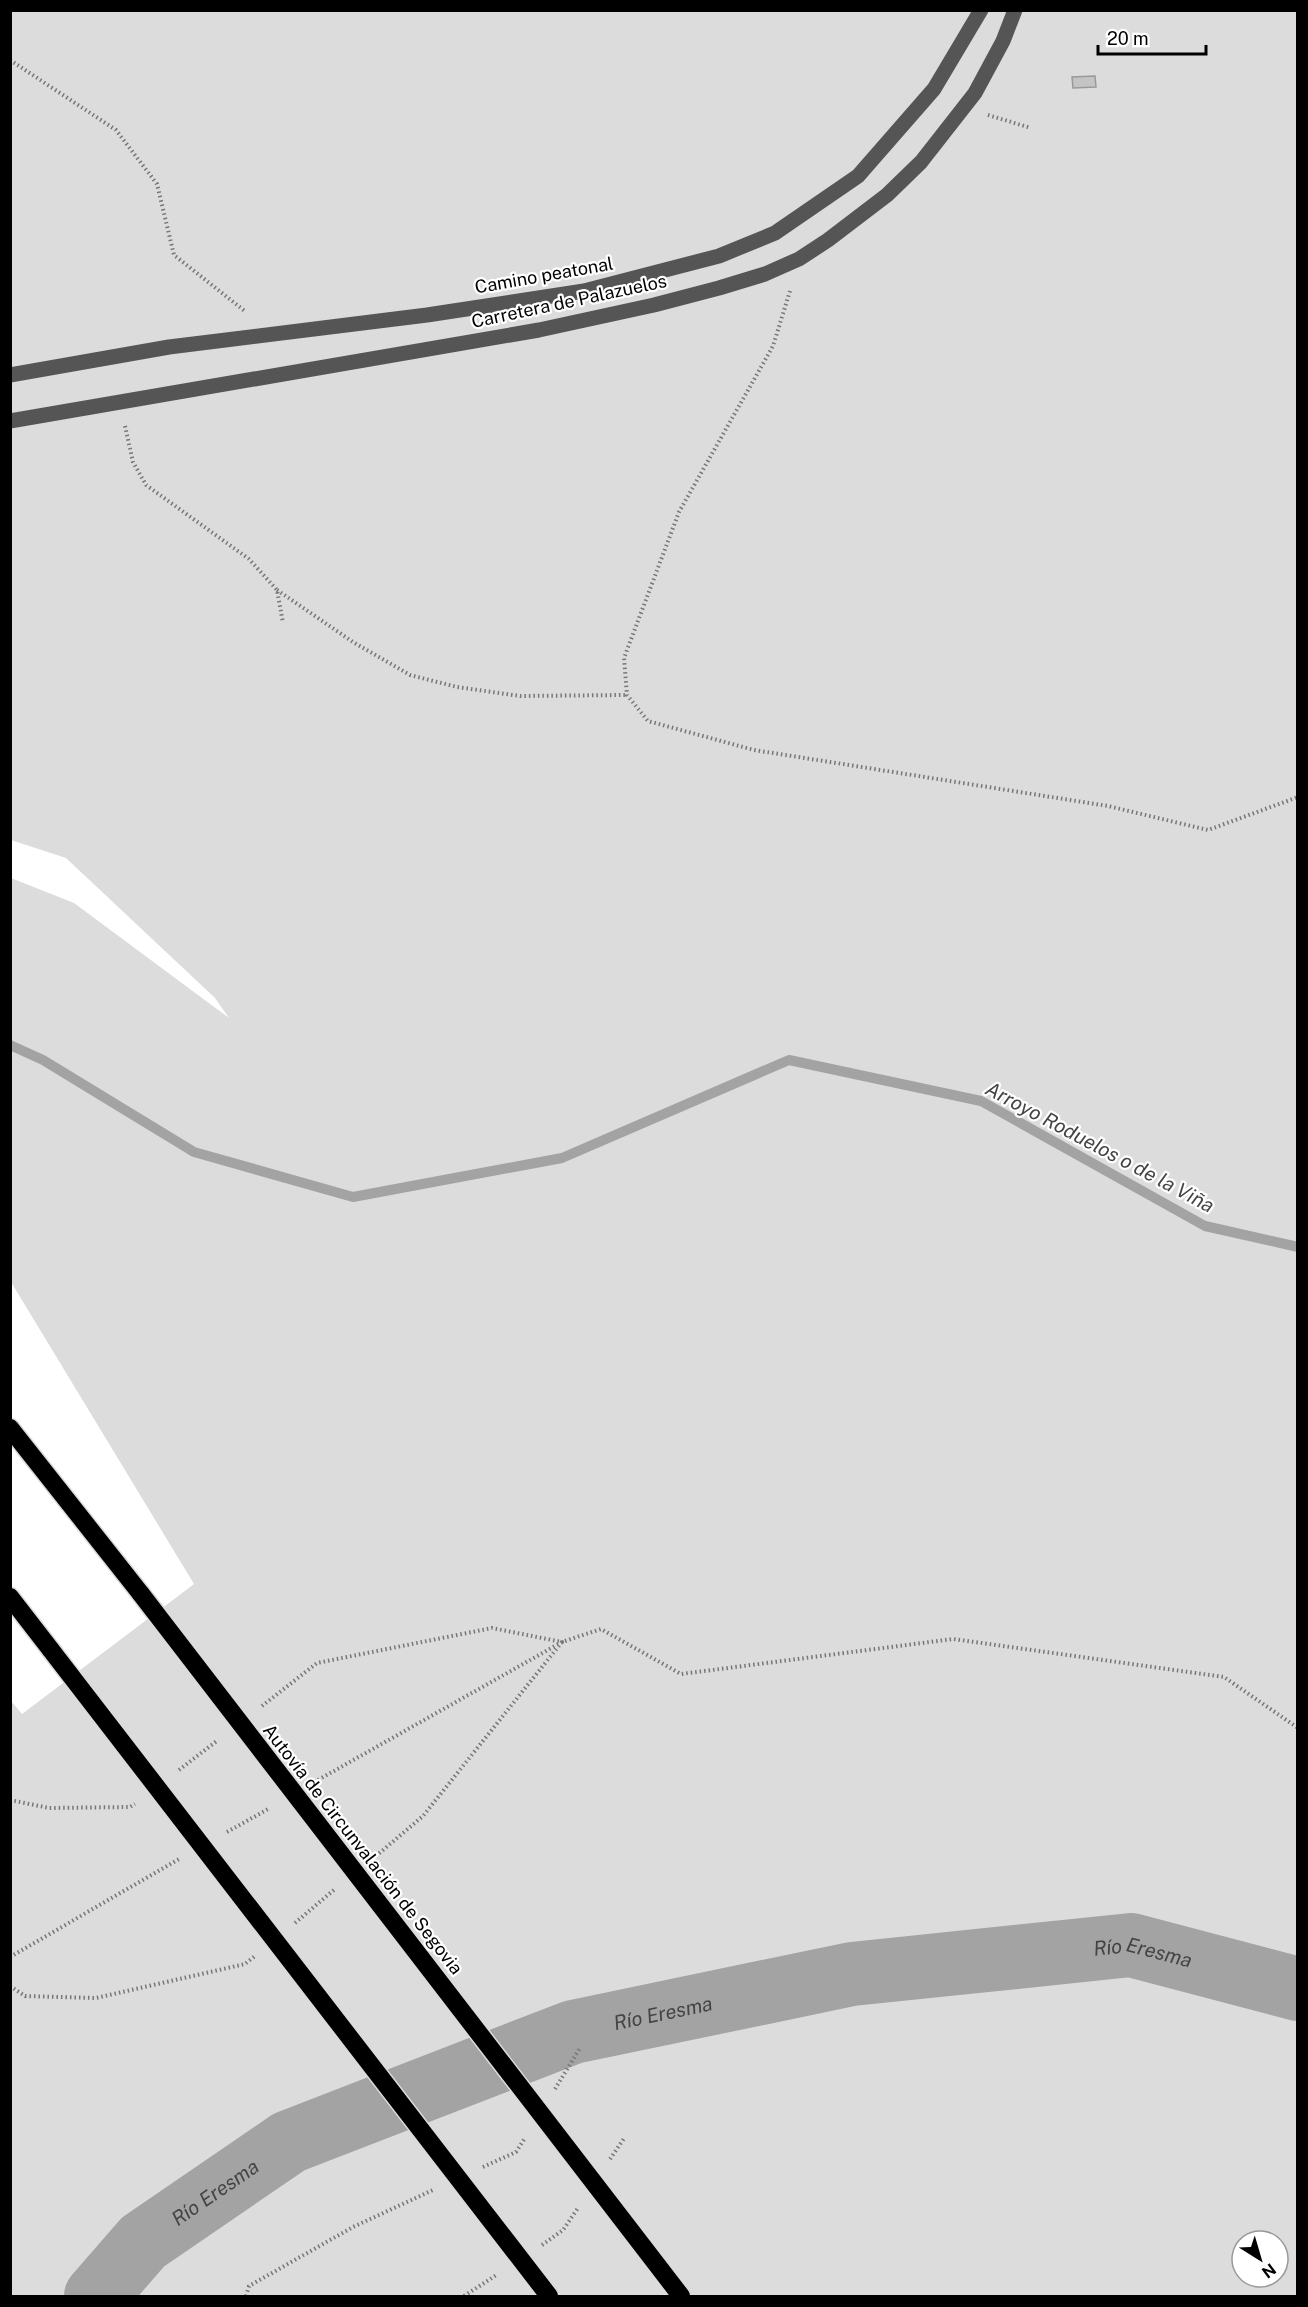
<svg xmlns="http://www.w3.org/2000/svg" width="1308" height="2307" font-family="'Public Sans',sans-serif">
<style>
.green{fill:#dcdcdc;fill-rule:evenodd}
.lines{fill:none;stroke-linecap:round;stroke-linejoin:round}
.stream{stroke:#a3a3a3;stroke-width:10}
.river{stroke:#a3a3a3;stroke-width:64}
.building{fill:#c4c4c4;stroke:#999;stroke-width:1.5}
.highway-casing{stroke:#dbdbdb;stroke-width:21}
.path{stroke:#777;stroke-width:4;stroke-dasharray:1.5 3;stroke-linecap:butt}
.minor{stroke:#555;stroke-width:15}
.highway{stroke:#000;stroke-width:18}
.highway-bridge-casing{stroke:#dbdbdb;stroke-width:21;stroke-linecap:butt}
.highway-bridge{stroke:#000;stroke-width:18}
.labels{text-anchor:middle;dominant-baseline:central;stroke-width:4.5;stroke-linejoin:round;paint-order:stroke}
.street-label{font-size:18px;fill:#000;stroke:#fff}
.water-label{font-size:20px;font-style:italic;fill:#444;stroke:#fff}
</style>
<rect width="100%" height="100%" fill="#fff"/>
<path class="green" d="M11 11H1297V2296H11V1701L22 1714 194 1584 11 1282V878L74 903 229 1018 215 998 66 858 11 840ZM1242 2241H1278V2277H1242Z"/>
<g class="lines">
<path class="stream" d="M10 1045 43 1060 194 1152 353 1197 562 1158 789 1060 981 1101 1205 1226 1298 1247"/>
<path class="river" id="s1" d="M96 2296 143 2242 289 2142 573 2032 852 1974 1131 1945 1298 1989"/>
</g>
<path class="building" d="M1095 76 1096 87 1073 88 1072 77Z"/>
<g class="lines">
<defs>
<path id="highway" d="M10 1428 141 1594
M10 1597 51 1650"/>
</defs>
<use href="#highway" class="highway-casing"/>
<path class="path" d="M10 60 116 130 157 184 174 255 246 312
M988 115 1031 128
M790 291 773 346 679 512 624 658 627 695 648 721 754 750 1108 806 1208 830 1298 797
M125 426 133 462 146 485 249 559 277 590 283 623
M277 590 353 642 410 675 457 687 520 696 627 695
M262 1706 317 1663 492 1628 562 1642 423 1816 376 1856
M179 1770 218 1740
M318 1780 562 1642 601 1629 681 1674 953 1639 1224 1677 1298 1728
M10 1800 49 1808 130 1807 135 1804
M227 1832 270 1808
M295 1923 335 1889
M10 1957 179 1859
M10 1986 25 1996 96 1998 245 1964 255 1956
M555 2089 580 2048
M610 2159 625 2137
M483 2167 516 2152 525 2138
M542 2245 563 2230 578 2208
M246 2296 249 2286 353 2227 433 2190
M464 2296 498 2274"/>
<path class="minor" d="M10 375 169 347 427 315 584 291 719 256 775 233 858 176 934 89 981 10
M10 421 539 330 654 305 719 288 765 274 799 259 828 240 887 195 921 162 975 93 1003 41 1015 10"/>
<use href="#highway" class="highway"/>
<defs>
<path id="highway-bridge" d="M141 1594 681 2296
M51 1650 549 2296"/>
</defs>
<use href="#highway-bridge" class="highway-bridge-casing"/>
<use href="#highway-bridge" class="highway-bridge"/>
</g>
<g class="labels">
<g class="street-label">
<text transform="translate(544 275) rotate(-10)">Camino peatonal</text>
<text transform="translate(569 301) rotate(-12)">Carretera de Palazuelos</text>
<text transform="translate(363 1849) rotate(52)">Autovía de Circunvalación de Segovia</text>
</g>
<g class="water-label">
<text transform="translate(1100 1147) rotate(28)">Arroyo Roduelos o de la Viña</text>
<text stroke="none"><textPath href="#s1" startOffset="1131">Río Eresma</textPath></text>
<text stroke="none"><textPath href="#s1" startOffset="645">Río Eresma</textPath></text>
<text stroke="none"><textPath href="#s1" startOffset="159">Río Eresma</textPath></text>
</g>
</g>
<rect width="1308" height="2307" fill="none" stroke="#000000" stroke-width="24"/>
<g transform="translate(1260 2259) rotate(143)"><circle r="28" fill="#ffffff" stroke="#999999" stroke-width="1.5"/>
<path d="M0-4.5L10 22L0 15L-10 22Z" fill="#000000"/>
<text y="-9" font-size="16" font-weight="bold" text-anchor="middle" fill="#000000">N</text>
</g>
<path d="M1098 45v9h108v-9" fill="none" stroke="#000000" stroke-width="3"/>
<text x="1107" y="45" font-size="18" fill="#000000" stroke="#ffffff" stroke-width="4.5" paint-order="stroke">20 m</text>
</svg>
